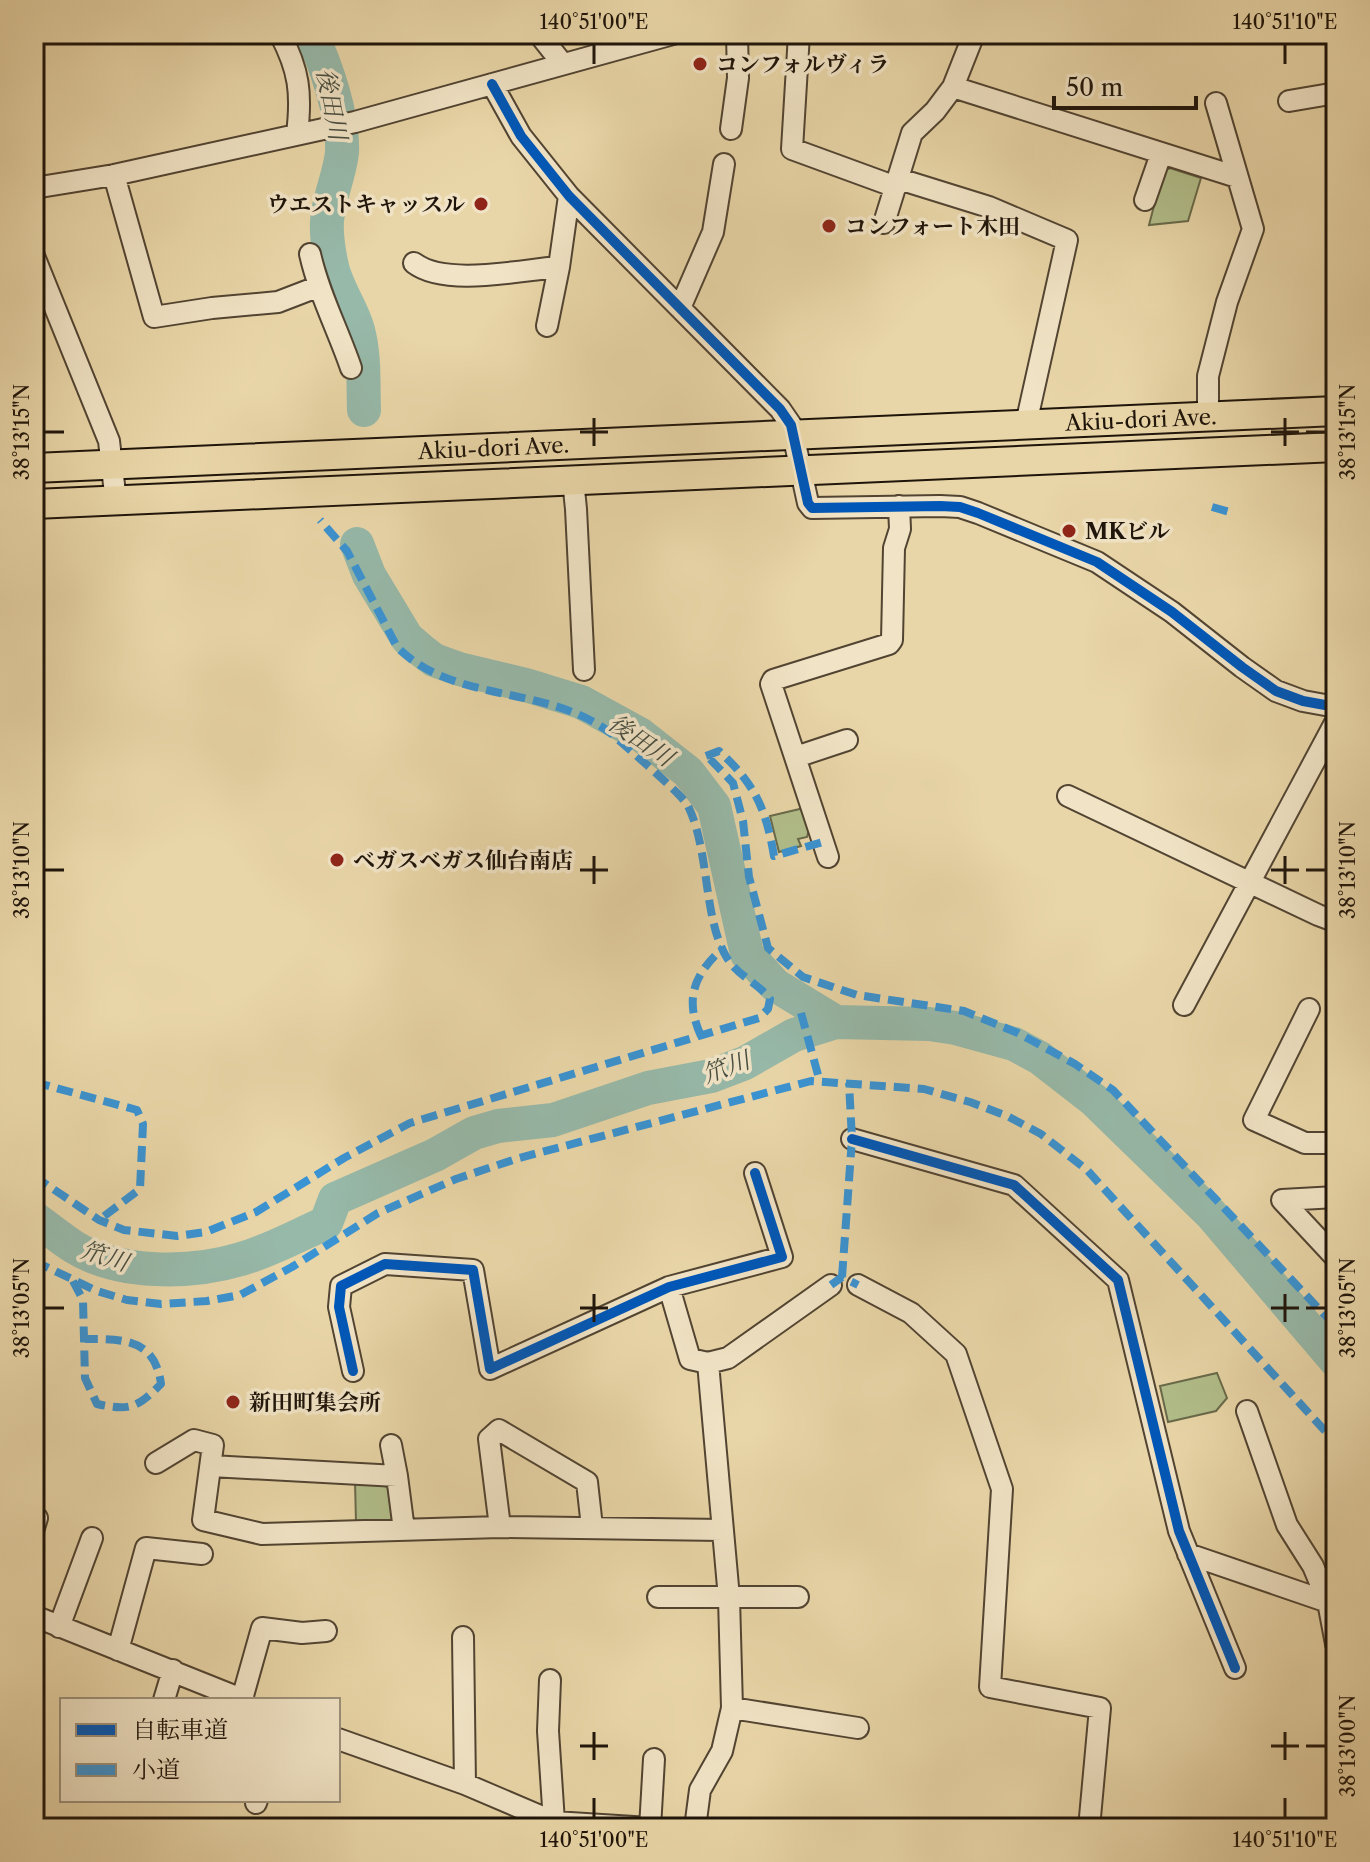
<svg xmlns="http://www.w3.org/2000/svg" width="1370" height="1862" font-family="'Libre Caslon Text','Noto Serif JP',serif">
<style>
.green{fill:#b2bf8b;stroke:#686a4a;stroke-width:2}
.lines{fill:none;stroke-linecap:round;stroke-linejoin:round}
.river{stroke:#97b9a9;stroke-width:34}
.minor-casing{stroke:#514432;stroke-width:24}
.highway-casing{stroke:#1e140a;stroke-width:32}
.minor{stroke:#f1e4c6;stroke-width:20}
.highway{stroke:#e9d6a8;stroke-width:28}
.quiet{stroke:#3a93d2;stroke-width:8;stroke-dasharray:16 8;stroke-linecap:butt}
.cycleway-casing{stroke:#f1e4c6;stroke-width:15}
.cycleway{stroke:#0057b8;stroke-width:10}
.ticks{fill:none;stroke:#1e140a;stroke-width:3}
.poi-dot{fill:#8f2418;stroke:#f1e4c6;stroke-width:3}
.labels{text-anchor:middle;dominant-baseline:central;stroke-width:7;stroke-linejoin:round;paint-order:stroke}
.poi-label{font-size:22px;font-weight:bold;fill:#1e140a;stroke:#f1e4c6;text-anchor:start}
.street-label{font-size:22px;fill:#1e140a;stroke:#f1e4c6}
.water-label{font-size:24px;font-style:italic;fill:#484e42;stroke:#f1e4c6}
.neatline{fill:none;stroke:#1e140a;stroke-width:3}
.ticks-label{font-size:20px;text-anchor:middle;fill:#1e140a}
</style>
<rect width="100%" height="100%" fill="#e9d6a8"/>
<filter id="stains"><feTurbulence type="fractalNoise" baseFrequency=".0025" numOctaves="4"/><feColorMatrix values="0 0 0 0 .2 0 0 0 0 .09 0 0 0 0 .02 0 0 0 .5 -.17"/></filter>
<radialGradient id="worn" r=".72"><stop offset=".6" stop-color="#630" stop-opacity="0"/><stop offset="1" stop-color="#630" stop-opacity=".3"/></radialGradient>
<path class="green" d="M1170 168 1201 178 1188 221 1149 225 1163 171Z
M804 808 810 826 807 837 798 839 801 846 779 852 770 816Z
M1217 1373 1227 1398 1216 1411 1168 1422 1160 1386Z
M355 1481 380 1483 391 1490 395 1513 390 1521 356 1523Z"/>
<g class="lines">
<path class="river" d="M311 34C326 64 344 118 342 152 340 173 331 192 328 213 325 228 328 247 331 262 335 287 352 307 358 330 365 356 363 384 364 410
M357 544 369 575 407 638 421 650 434 660 459 669 526 685 581 702 641 735 688 772 714 806 747 954 775 985 836 1022
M34 1218C47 1227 60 1238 74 1247 119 1275 191 1274 241 1259 270 1251 298 1235 326 1223L335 1199 435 1155 474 1133 498 1126 553 1120 648 1088 711 1076 745 1063 794 1035 836 1022 929 1024 956 1028 1014 1044 1040 1058 1094 1100 1211 1214 1336 1361"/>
<defs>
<path id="minor" d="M280 34C299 70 302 93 297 134
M539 34 562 63
M799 34 792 149 896 187
M492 84 521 136 569 196 780 409 791 425 808 503 812 508 940 506 960 507 978 513 1097 562 1172 612 1242 667 1276 691 1303 701 1336 707
M953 87 1237 177
M1289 101 1336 93
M731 129 738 78 737 34
M114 175 154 317 212 308 278 302 317 287
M899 179 989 207 1067 240 1026 424
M34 188 114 175 355 122 673 34
M1145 200 1161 154
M884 223 912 133 935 111 953 87 974 34
M310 254C319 294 338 330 351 368
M34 256 109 441 116 502
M414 263C445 287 521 270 559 267L569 196
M680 308 713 232 724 164
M547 326 559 267
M1208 416V376L1227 302 1253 229 1216 103
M573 480 576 509 584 670
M796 757 847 740
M1068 796 1318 915 1334 921 1336 917
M828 857 771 684 773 680 889 644 892 640 894 548 900 529 899 506
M1184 1005 1336 721
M1309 1009 1254 1120 1305 1143H1336
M852 1139 1014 1185 1118 1280 1179 1531 1235 1668
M1336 1197 1282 1200 1336 1258
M858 1285 911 1313 956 1354 1002 1489 990 1687 1100 1708 1089 1828
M669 1287 690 1359 708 1363 728 1358 831 1285
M353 1371 339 1307 341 1286 385 1264 473 1270 490 1369 669 1287 782 1257 755 1173
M1247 1411 1287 1525 1313 1566 1328 1602 1336 1644
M156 1463 194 1440 213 1445 203 1520 262 1534 500 1527 722 1530
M211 1466 397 1476 391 1445
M397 1476 404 1530
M500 1527 489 1439 499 1430 587 1482 592 1527
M34 1528 37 1518
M1188 1554 1328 1602
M658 1597H798
M34 1616 244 1700
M59 1627 92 1538
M463 1637 465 1784
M118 1650 146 1548 202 1554
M550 1680 548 1731 554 1822
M242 1699 262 1628 302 1633 326 1631
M164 1700 173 1670
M732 1708 858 1728
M338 1739 465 1784 554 1822 650 1828
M256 1803 257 1800
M650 1828 654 1759
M695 1828 700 1790 722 1751 732 1708 729 1598 708 1363"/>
<g id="highway">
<path id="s1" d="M34 468 1336 411"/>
<path d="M34 504 1336 447"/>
</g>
</defs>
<use href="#minor" class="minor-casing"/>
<use href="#highway" class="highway-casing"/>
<use href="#minor" class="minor"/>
<use href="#highway" class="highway"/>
<path class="quiet" d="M1212 507 1233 513
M706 756 719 751C755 784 766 809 774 856L823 842
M710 759 733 783 743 821 749 877 768 948 803 977 857 995 964 1011 1018 1033 1075 1064 1113 1090 1336 1327
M801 1013 820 1082
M701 1036C684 999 694 974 723 948
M34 1082 137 1110 143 1124 140 1189 99 1220
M34 1176 99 1220 124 1230 177 1236 206 1232 256 1212 344 1158 410 1123 759 1018 768 1009 770 999C758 983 738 976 727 958 703 919 710 851 688 806 682 794 626 747 613 735 550 684 455 705 397 647L347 551 320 520
M34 1261 97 1291 127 1300 161 1304 207 1301 240 1295 292 1267 378 1213 456 1179 519 1158 811 1081 924 1089 970 1102 1007 1116 1041 1134 1087 1170 1336 1443
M842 1277 852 1139 849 1083
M73 1281 83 1300 85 1378 97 1404C130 1411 137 1408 161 1384 155 1338 122 1339 85 1339
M831 1285 842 1277 858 1285"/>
<defs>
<path id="cycleway" d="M492 84 521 136 569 196 780 409 791 425 808 503 812 508 940 506 960 507 978 513 1097 562 1172 612 1242 667 1276 691 1303 701 1336 707
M852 1139 1014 1185 1118 1280 1179 1531 1235 1668
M353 1371 339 1307 341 1286 385 1264 473 1270 490 1369 669 1287 782 1257 755 1173"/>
</defs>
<use href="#cycleway" class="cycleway-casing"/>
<use href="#cycleway" class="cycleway"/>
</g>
<path class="ticks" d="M594 44V64M1285 44V64M594 418V446M1285 418V446M44 432H64M580 432H608M1271 432H1299M1306 432H1326M594 856V884M1285 856V884M44 870H64M580 870H608M1271 870H1299M1306 870H1326M594 1294V1322M1285 1294V1322M44 1308H64M580 1308H608M1271 1308H1299M1306 1308H1326M594 1732V1760M1285 1732V1760M580 1746H608M1271 1746H1299M1306 1746H1326M594 1798V1818M1285 1798V1818"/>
<g class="poi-dot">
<circle cx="700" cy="64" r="8"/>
<circle cx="481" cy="204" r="8"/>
<circle cx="829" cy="226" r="8"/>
<circle cx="1069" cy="531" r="8"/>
<circle cx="337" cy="860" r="8"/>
<circle cx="233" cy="1402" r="8"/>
</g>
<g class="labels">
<g class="poi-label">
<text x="716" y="64">コンフォルヴィラ</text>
<text x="465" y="204" text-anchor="end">ウエストキャッスル</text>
<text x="845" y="226">コンフォート木田</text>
<text x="1085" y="531">MKビル</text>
<text x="353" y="860">ベガスベガス仙台南店</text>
<text x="249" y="1402">新田町集会所</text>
</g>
<g class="street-label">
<text stroke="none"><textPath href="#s1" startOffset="1108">Akiu-dori Ave.</textPath></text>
<text stroke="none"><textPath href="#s1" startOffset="460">Akiu-dori Ave.</textPath></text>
</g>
<g class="water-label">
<text transform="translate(332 104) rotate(79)">後田川</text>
<text transform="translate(641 740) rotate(34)">後田川</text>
<text transform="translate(726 1067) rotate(-20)">笊川</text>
<text transform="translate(105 1256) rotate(17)">笊川</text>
</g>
</g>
<rect width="1370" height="1862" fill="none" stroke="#e9d6a8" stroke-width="88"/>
<rect x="60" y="1698" width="280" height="104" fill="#f1e4c6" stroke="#9d917b" stroke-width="2"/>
<rect x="76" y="1724" width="40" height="12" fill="#0057b8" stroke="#9d917b" stroke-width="2"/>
<text x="132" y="1738" font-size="24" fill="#1e140a">自転車道</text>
<rect x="76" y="1764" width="40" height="12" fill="#3a93d2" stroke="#9d917b" stroke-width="2"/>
<text x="132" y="1778" font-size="24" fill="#1e140a">小道</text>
<path d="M1054 96v12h142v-12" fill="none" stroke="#1e140a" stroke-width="4"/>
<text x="1066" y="96" font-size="24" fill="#1e140a" stroke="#f1e4c6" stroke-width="6" paint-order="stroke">50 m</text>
<rect x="44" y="44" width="1282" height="1774" class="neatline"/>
<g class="ticks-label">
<text x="594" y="29">140°51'00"E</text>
<text x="1285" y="29">140°51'10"E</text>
<text transform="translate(22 432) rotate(-90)" y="7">38°13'15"N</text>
<text transform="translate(1348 432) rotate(-90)" y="7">38°13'15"N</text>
<text transform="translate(22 870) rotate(-90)" y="7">38°13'10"N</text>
<text transform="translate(1348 870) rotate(-90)" y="7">38°13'10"N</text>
<text transform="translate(22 1308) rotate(-90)" y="7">38°13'05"N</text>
<text transform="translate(1348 1308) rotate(-90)" y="7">38°13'05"N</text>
<text transform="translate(1348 1746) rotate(-90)" y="7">38°13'00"N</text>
<text x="594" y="1847">140°51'00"E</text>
<text x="1285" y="1847">140°51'10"E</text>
</g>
<rect width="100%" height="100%" filter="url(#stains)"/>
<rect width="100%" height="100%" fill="url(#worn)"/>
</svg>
